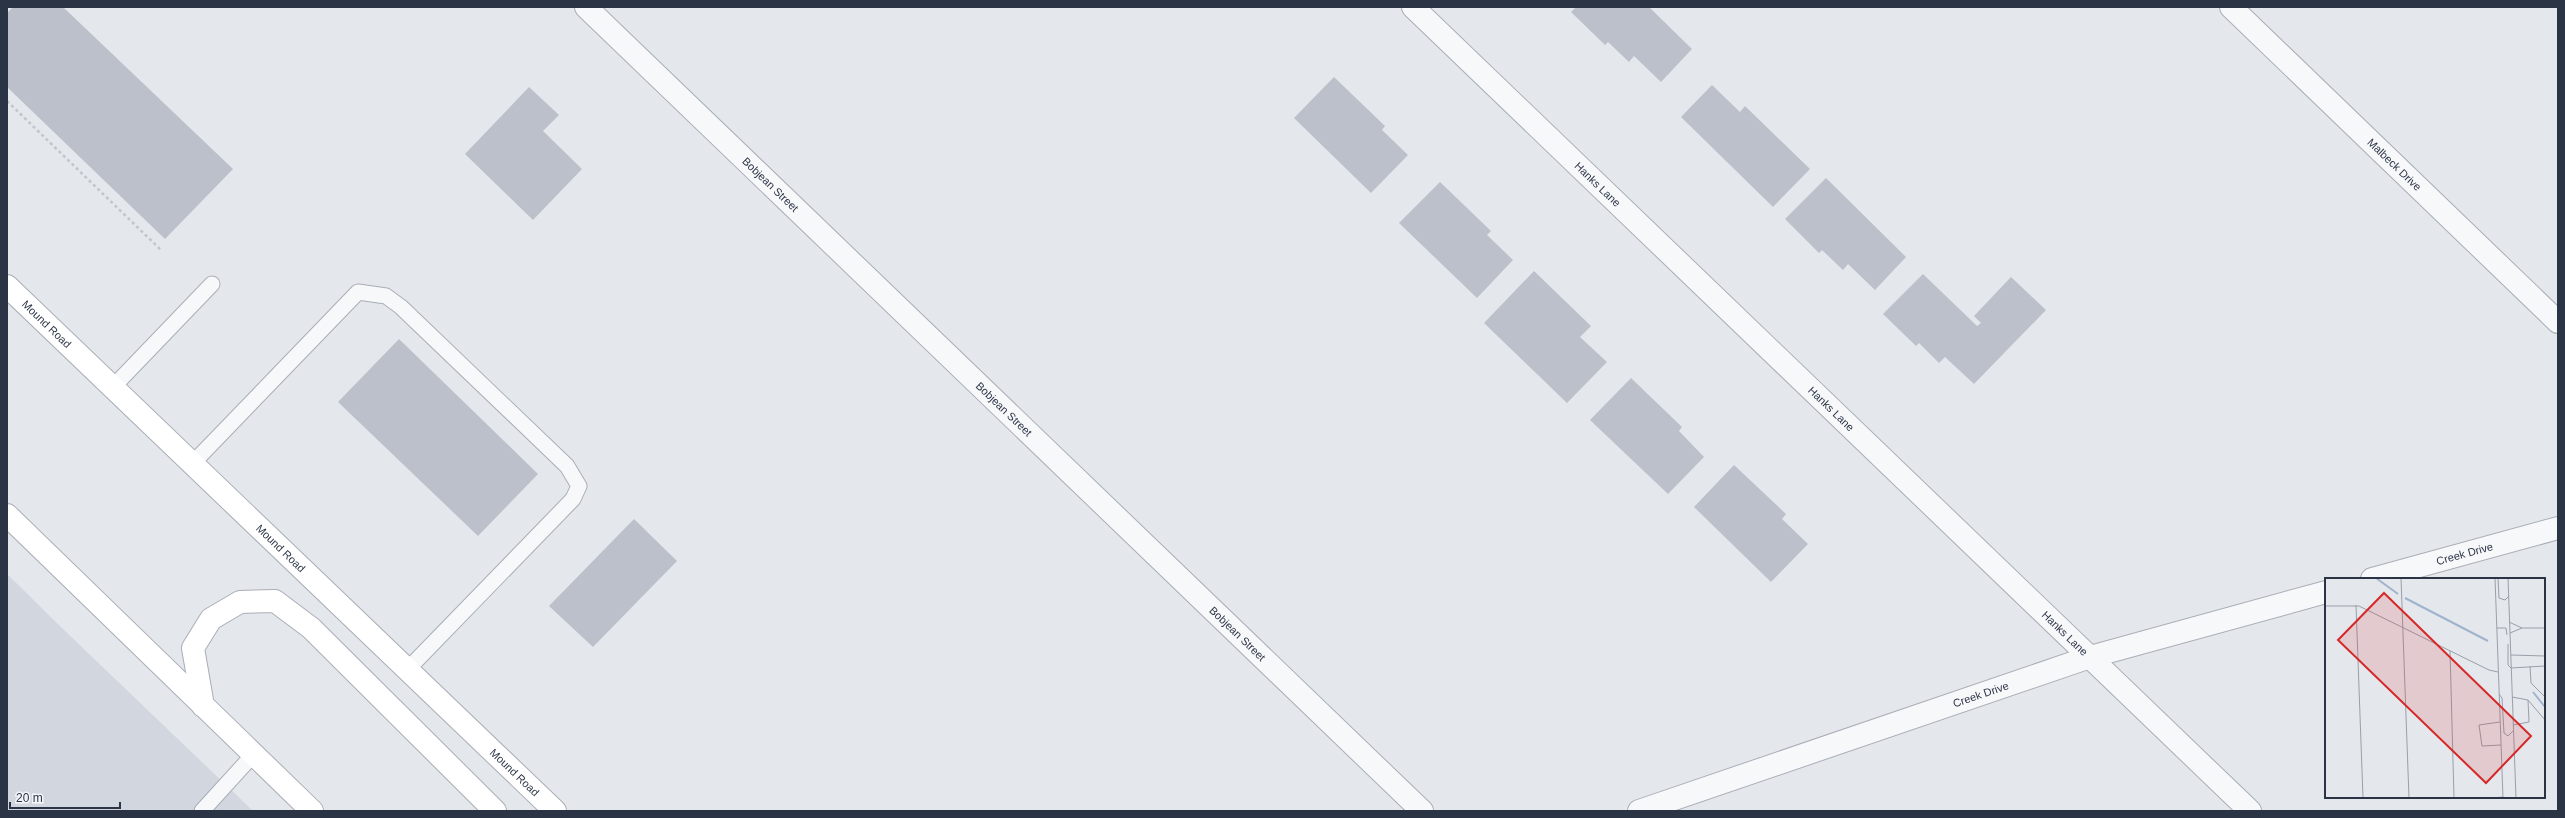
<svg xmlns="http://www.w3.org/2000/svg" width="2565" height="818" font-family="Helvetica,sans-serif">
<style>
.built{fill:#d2d6de}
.building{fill:#bbc0ca}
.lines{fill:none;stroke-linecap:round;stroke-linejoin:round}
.service-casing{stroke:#a9aeb7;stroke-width:17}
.minor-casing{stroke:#a9aeb7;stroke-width:24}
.secondary-casing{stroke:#a9aeb7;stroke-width:24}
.path{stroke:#c2c5cb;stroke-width:2.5;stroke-dasharray:3 3;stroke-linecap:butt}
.service{stroke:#f7f8fa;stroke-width:15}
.minor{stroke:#f7f8fa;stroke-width:22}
.secondary{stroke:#fff;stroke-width:22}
.labels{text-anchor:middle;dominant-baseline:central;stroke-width:3;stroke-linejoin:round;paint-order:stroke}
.street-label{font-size:11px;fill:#2b3445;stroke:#f4f6f9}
.inset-river{fill:none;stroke:#9fb4cc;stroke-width:2}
.inset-road{fill:none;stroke:#9a9fa9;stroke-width:1}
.view{fill:#d62828;fill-opacity:0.15;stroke:#d62828;stroke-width:2}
.inset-edge{fill:none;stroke:#2b3445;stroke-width:2}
</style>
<rect width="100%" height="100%" fill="#e4e7ec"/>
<path class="built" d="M7 574 65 631 253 811H7Z"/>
<path class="building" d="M13 7H63L233 169 165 239 7 87V13Z
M1576 7H1649L1692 49 1661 82 1634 56 1629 62 1608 42 1605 45 1571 12Z
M1334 77 1385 126 1382 130 1408 155 1371 193 1294 118Z
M1712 85 1740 112 1745 106 1810 169 1773 207 1681 117Z
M529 87 559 115 543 131 582 169 533 220 465 154Z
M1826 178 1906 257 1875 290 1848 264 1843 270 1822 250 1819 253 1785 219Z
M1440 182 1491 231 1487 235 1513 260 1477 298 1399 223Z
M1534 271 1591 326 1580 337 1607 362 1567 403 1484 323Z
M1923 274 1977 326 1981 323 1974 316 2011 277 2046 310 1974 384 1945 357 1939 363 1919 343 1916 346 1883 314Z
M399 339 538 474 478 536 338 402Z
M1631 378 1682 427 1679 431 1704 457 1668 494 1590 420Z
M1734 465 1786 514 1782 519 1808 544 1771 582 1694 507Z
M634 519 677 561 593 647 549 606Z"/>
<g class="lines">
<defs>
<path id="service" d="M113 387 212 284
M192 464 358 292 386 296 401 307 567 466 579 486 573 499 407 670
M202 811 253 755"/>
<g id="minor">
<path id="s1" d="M586 7 1422 811"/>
<path id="s2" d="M1413 7 2250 811"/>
<path id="s3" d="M2231 7 2558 322"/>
<path id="s4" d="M2372 579 2558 528"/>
<path id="s5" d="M1639 811 2090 657 2326 592"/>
</g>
<g id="secondary">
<path id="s6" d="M7 286 555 811"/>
<path d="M7 515 312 811"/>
<path d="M203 706 193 648 211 619 240 602 275 601 311 628 495 811"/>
</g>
</defs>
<use href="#service" class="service-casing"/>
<use href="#minor" class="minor-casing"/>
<use href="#secondary" class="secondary-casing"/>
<path class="path" d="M7 101 161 250"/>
<use href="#service" class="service"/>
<use href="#minor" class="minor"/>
<use href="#secondary" class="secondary"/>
</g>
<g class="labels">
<g class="street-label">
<text stroke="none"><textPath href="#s3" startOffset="227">Malbeck Drive</textPath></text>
<text stroke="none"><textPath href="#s1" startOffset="256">Bobjean Street</textPath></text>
<text stroke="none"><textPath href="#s2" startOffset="256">Hanks Lane</textPath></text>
<text stroke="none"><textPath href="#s6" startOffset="55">Mound Road</textPath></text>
<text stroke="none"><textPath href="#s1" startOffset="580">Bobjean Street</textPath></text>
<text stroke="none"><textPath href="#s2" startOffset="580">Hanks Lane</textPath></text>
<text stroke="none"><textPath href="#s6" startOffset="379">Mound Road</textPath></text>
<text stroke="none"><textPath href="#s4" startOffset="96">Creek Drive</textPath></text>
<text stroke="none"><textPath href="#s2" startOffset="904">Hanks Lane</textPath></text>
<text stroke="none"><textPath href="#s1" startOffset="904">Bobjean Street</textPath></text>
<text stroke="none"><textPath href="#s5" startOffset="361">Creek Drive</textPath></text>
<text stroke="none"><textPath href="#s6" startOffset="703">Mound Road</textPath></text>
</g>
</g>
<g transform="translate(2325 578)">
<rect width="220" height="220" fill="#e4e7ec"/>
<path class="inset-river" d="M51 0 73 16M80 20 163 63M208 114 220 129"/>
<path class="inset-road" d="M76 0 84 220M170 0 178 220M173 0 174 20 180 22 184 18M183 0 191 220M31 27 38 220M0 28H34L164 92 173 94M184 44 197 50M172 50H181L182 57M185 55 197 50H220M183 66V87L186 90M125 73 129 220M186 77 220 78M205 88 206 105 220 119M186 90 220 88M174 116 177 120 179 155 183 158 188 153M187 119 203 122 220 142M175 144 154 147 157 168 176 167M188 147 204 144 203 122M166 220 178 219"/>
<path class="view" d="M59 15 206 158 161 205 13 62Z"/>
<rect width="220" height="220" class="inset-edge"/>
</g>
<rect width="2565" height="818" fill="none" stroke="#2b3445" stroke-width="16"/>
<path d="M10 802v6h110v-6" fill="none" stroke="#2b3445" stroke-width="2"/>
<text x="16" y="802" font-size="12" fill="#2b3445" stroke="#f4f6f9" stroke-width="3" paint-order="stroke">20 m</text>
</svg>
